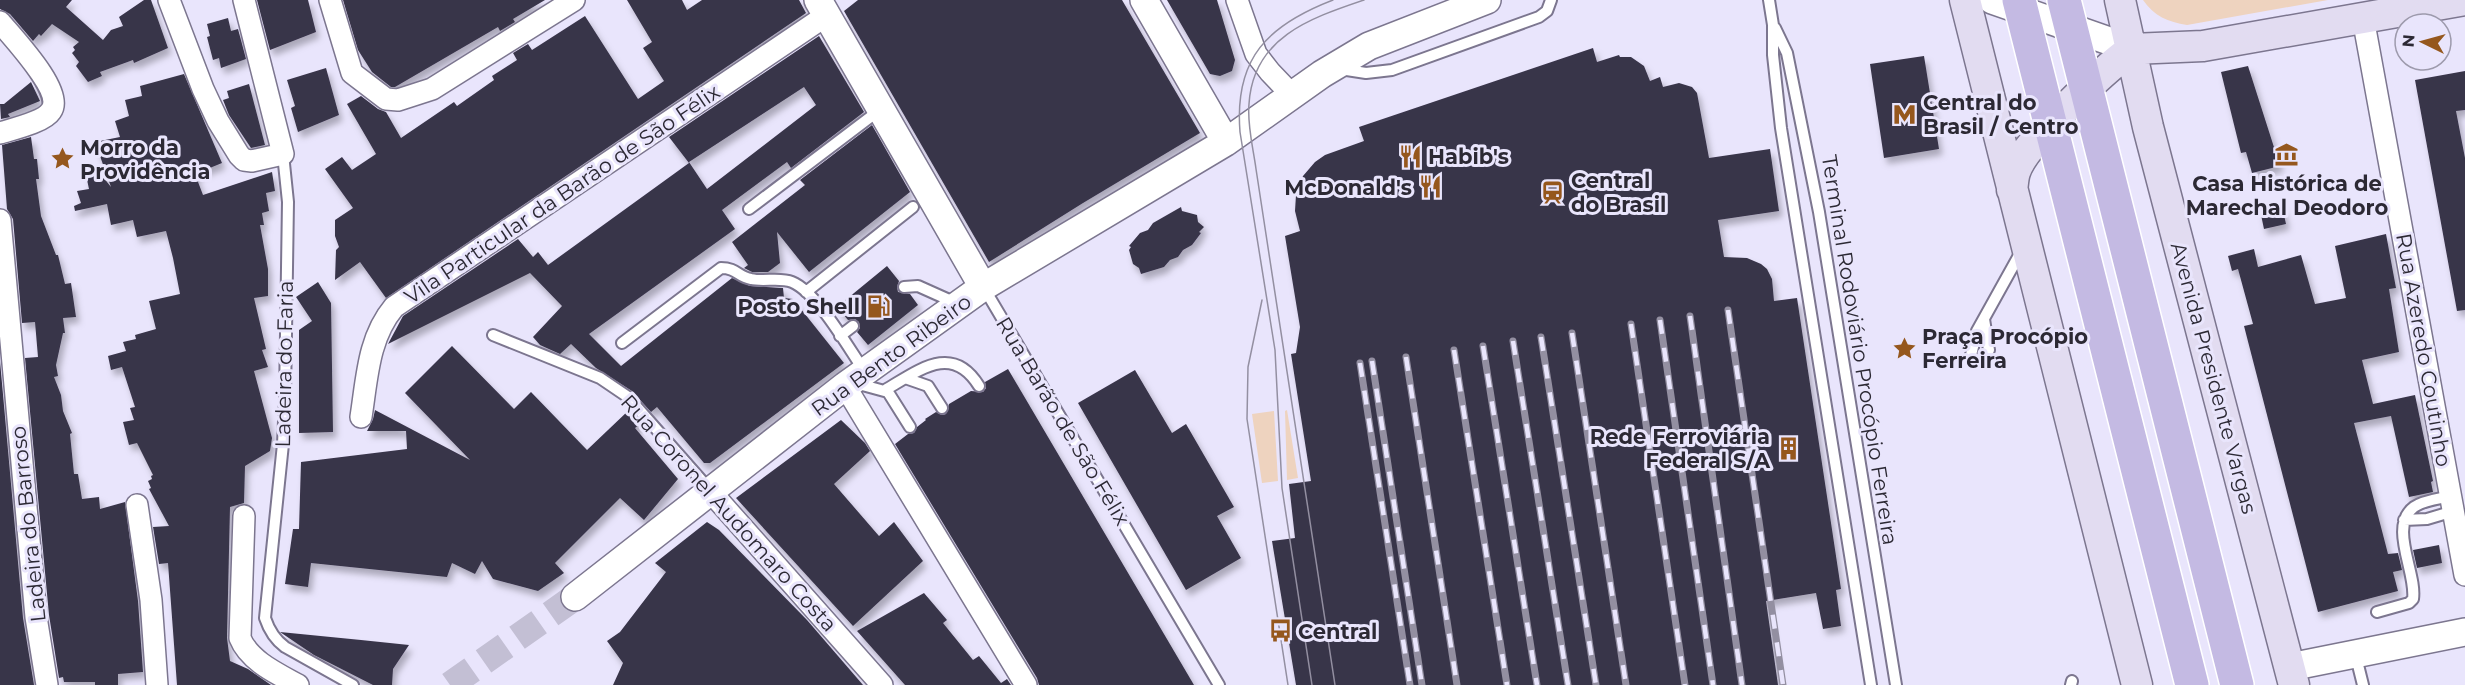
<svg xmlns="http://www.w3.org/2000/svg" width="2465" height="685" font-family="Montserrat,sans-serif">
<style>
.green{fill:#eed3bf}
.building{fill:#39344a;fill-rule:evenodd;filter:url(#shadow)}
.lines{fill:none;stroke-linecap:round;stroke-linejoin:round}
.tertiary-tunnel{stroke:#c3bfd4;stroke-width:27;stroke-dasharray:27 14;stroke-linecap:butt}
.service-casing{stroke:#7c768f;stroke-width:14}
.minor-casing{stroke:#7c768f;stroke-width:24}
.tertiary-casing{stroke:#7c768f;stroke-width:30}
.secondary-casing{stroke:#7c768f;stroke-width:33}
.primary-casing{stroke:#fff;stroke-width:36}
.service{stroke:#fff;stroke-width:10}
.minor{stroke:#fff;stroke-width:21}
.tertiary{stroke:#fff;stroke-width:27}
.secondary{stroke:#e2dcf1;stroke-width:30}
.primary{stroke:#c4bae3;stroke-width:33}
.tram{stroke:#938fa1;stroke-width:1.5}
.rail-casing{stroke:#938fa1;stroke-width:7}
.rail{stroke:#e9e5fc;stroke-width:4.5;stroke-dasharray:14;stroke-linecap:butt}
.labels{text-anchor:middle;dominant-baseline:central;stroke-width:6;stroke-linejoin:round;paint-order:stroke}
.poi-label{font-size:21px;font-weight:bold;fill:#2c2934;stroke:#e9e5fc;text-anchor:start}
.street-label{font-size:21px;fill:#2c2934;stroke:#e9e5fc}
</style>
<defs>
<filter id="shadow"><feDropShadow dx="3.5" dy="6" stdDeviation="3" flood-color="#0004"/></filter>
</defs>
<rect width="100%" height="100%" fill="#e9e5fc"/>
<path class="green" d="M2143 0H2328L2187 25C2168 22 2154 16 2143 0Z
M1287 410 1298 478 1287 480 1285 411Z
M1274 411 1278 481 1262 483 1252 414Z"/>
<path class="building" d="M0 0H72L66 7 103 40 111 30 123 26 119 17 144 0H151L168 48 134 63 133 60 100 72 102 76 88 82 76 66 79 62 72 53 75 50 73 47 79 42 52 24 41 36 39 34 33 41 10 14 0 9Z
M257 0H308L316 32 270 50Z
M343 0H545L513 19 515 22 500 31 498 27 395 87H391L372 72 358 50Z
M627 0H682L687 10 702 0H799L806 13 386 298 360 262 335 280 336 250 339 247 335 236V220L353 208 325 169 342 157 352 170 376 154 347 104 361 96 378 109 386 112 401 138 454 102 457 106 494 80 492 76 517 60 513 53 528 44 532 50 585 16 638 99 664 81 643 48 652 42Z
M858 0H1122L1200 133 1083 203 989 262 844 11Z
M1167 0H1217L1235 60 1232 71 1220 76 1210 74Z
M228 18 231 31 238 29 246 59 221 68 219 58 213 60 207 37 210 36 207 24Z
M819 36 864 112 791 168 787 162 722 210 735 229 589 334 621 366 732 278 750 286 783 288 784 298 793 299 844 363 710 463H704L657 407 651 412 632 391 596 368 571 344 560 354 540 345 533 337 562 306 530 273 388 344 403 316 518 239 533 257 538 252 548 265 689 163 669 137ZM804 87 816 105 707 189 689 162Z
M1593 48 1597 62 1619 55 1620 57H1631L1644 66 1650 81 1660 77 1663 87 1679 83 1692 87 1697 93 1709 158 1770 149 1779 211 1718 220 1724 257 1747 258 1761 264 1767 269 1772 279 1774 301 1797 298 1841 589 1836 590 1841 626 1823 629 1816 593 1766 601 1778 685H1296L1272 541 1295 538 1289 484 1311 481 1291 354 1296 353 1300 327 1285 236 1300 231 1295 211 1296 195 1303 176 1315 162 1325 155 1364 141 1359 127Z
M1924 56 1939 149 1884 158 1870 64Z
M2248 66 2280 166 2252 173 2246 152 2241 153 2221 72Z
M326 68 339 115 298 132 291 108 295 106 287 80Z
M2465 71V110L2456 111 2465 158V310L2457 311 2415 80Z
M184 74 222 163 195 174 203 195 272 172 275 191 266 193 269 211 262 213 264 225H260L268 269V296L254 298 266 349 262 350 268 367 254 371 272 438 270 451 245 466 244 503 230 507 227 638 230 661 248 669 271 685H177L168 563 159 564 153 527 169 526 149 489 151 488 148 481 152 479 151 476 153 475 137 443 129 445 123 422 134 420 130 408 135 407 122 367 111 370 108 356 126 351 123 342 136 339 135 335 156 329 149 301 180 294 173 258 166 231 137 237 133 220 111 225 107 204 75 211 74 206 81 203 77 191 89 189 86 175 99 172 111 187 95 142 120 137 115 121 129 116 125 100 142 96 140 86Z
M31 82 40 101 8 114 10 117 1 119 0 104H4Z
M249 84 265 145 251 148 229 115 223 100 229 98 227 91Z
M872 125 910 192 809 272 777 232 780 263 768 272H752L744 268 748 265 732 242 805 185 800 180Z
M31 137 34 159H37L39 179H36L41 216 56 255H58L65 284 71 283 76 317 63 318 65 333H63L56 365 58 376 54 377 61 395 63 411 72 433 70 434 74 474H78L82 499 99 497 100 509 125 502 138 601 143 672 118 674V685H95V682H64L63 677 59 678 49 615 25 358 38 357 35 322 22 323 13 219 7 209 2 145Z
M2282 206 2286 224 2264 229 2260 210Z
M1181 207 1182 211 1197 215 1198 222 1204 227 1199 232 1201 233 1192 245 1183 250 1178 257 1170 260 1164 267 1141 274 1139 268 1133 264 1129 250 1131 247 1129 246 1140 233 1148 230 1153 223Z
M2386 234 2396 288 2389 289 2399 352 2362 360 2373 404 2415 395 2433 481 2431 482 2433 492 2409 497 2391 416 2354 423 2388 554 2398 553 2402 570 2393 572 2398 591 2318 612 2244 326 2253 324 2238 269 2232 271 2228 256 2254 249 2258 267 2301 255 2315 304 2346 298 2335 246Z
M887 266 899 281 897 287 898 292 910 294 918 305 868 345 857 332 860 328 859 322 855 319 848 320 837 307Z
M318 282 331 303 333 432 299 433V330L312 321 296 297Z
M452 346 514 409 531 392 587 450 629 410 641 423 635 428 678 479 644 520 620 498 555 563 564 573 538 591 493 579 482 561 475 574 452 563 447 577 311 563 308 587 285 584 293 529H299L301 462 407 449 406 431H367L373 419 375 410 470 460 405 393Z
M0 361 23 618 34 685H0Z
M1008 369 1194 685H1039L1037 678 895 444 908 434 914 433 917 427 926 420 925 419 936 412 942 415 946 414 949 404 971 391 983 392 986 388 985 382Z
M1135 370 1172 433 1186 424 1234 507 1217 516 1241 558 1186 590 1078 403Z
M841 420 865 443 870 451 834 484 879 536 894 522 923 561 853 626 736 498Z
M707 522 719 530 807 620 863 685H613L623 663 607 641 620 632 666 572 655 563Z
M2439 545 2442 563 2417 568 2413 550Z
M924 593 947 620 943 623 973 660 979 656 1001 683 1007 679 1011 685H905L857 631Z
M280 632 361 640 409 645 393 669 392 685H373L314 655Z"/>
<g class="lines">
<path class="tertiary-tunnel" d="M450 685 575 597"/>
<defs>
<path id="service" d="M1769 0 1773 25V55L1781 128 1871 685
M1775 28 1787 53 1819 212 1896 685
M1340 69 1366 73 1392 70 1539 17 1547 11 1551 0
M283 154 288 202 285 398 283 444 265 618C269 630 274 639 285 647L353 685
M749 209 881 109
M904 287 918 286 956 303
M984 288 1219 685
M806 292 913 207
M1984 319 1989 350
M493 335 600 378 628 397 710 490
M840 336 853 326
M622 343 721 268C737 268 738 277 751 279 764 282 780 277 792 282 817 292 849 349 865 372
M1971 355 1977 331 2022 250
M905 378 928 386 942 408
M855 383 888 392 910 427
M885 390C918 371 952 342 979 386
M2404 520 2427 519 2454 511
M2377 612 2409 603 2413 599C2417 573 2388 526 2414 507 2424 500 2439 499 2451 496
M2355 653 2363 685
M2071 685 2072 681"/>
<path id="minor" d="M169 0 203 89 218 121 239 155 244 160 252 161 283 154 244 0
M330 0 352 73 386 99 398 100 432 89 574 0
M1237 0 1256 54 1270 72 1292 95
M2363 18 2465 575
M0 22C13 38 65 92 51 111 44 122 13 129 0 133
M0 220 36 617 47 685
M845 386 1026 685
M361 417C367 379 368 338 394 307L827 15
M710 491 882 685
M137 505 151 600 157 685
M244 516 240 638C249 661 278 674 298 685"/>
<path id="tertiary" d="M818 0 983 287
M1144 0 1226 142
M1992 0 2132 49
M575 597 845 386 983 287 1226 142 1322 74 1369 46 1487 0
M2290 667 2465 632"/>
<path id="secondary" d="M1965 0 2137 685
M2120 0 2148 127 2294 685
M2132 49 2203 46 2465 0
M2012 190C2013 185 2013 178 2015 172 2024 143 2105 69 2132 49"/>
<path id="primary" d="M2019 0 2192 685
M2064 0 2237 685"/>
</defs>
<use href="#service" class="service-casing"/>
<use href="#minor" class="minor-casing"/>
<use href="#tertiary" class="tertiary-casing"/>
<use href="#secondary" class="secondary-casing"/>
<use href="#primary" class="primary-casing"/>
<use href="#service" class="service"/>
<use href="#minor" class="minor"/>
<use href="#tertiary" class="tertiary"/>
<use href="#secondary" class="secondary"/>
<use href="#primary" class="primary"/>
<path class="tram" d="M1262 300 1248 367 1247 419 1288 685
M1312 685 1282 488 1275 350 1240 132C1234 58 1268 25 1333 0
M1335 685 1256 169C1253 147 1247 125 1249 104 1253 37 1311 18 1364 0"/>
<defs>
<path id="rail" d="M1728 310 1783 685
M1690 316 1742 685
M1660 320 1713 685
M1631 324 1685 685
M1572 333 1626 685
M1541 337 1596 685
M1513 341 1568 685
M1483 346 1537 685
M1454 350 1507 685
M1406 357 1457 685
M1372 361 1422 685
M1360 363 1410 685"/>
</defs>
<use href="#rail" class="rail-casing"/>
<use href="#rail" class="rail"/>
</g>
<defs>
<symbol id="metro-bare" viewBox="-9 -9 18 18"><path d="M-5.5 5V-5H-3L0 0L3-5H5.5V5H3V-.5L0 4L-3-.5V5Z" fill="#95571d" stroke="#e9e5fc" stroke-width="2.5" paint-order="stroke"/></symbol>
<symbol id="museum-bare" viewBox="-9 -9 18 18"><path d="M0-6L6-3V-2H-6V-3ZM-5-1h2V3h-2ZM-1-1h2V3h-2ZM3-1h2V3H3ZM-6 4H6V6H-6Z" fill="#95571d" stroke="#e9e5fc" stroke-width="2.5" paint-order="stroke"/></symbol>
<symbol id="restaurant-bare" viewBox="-9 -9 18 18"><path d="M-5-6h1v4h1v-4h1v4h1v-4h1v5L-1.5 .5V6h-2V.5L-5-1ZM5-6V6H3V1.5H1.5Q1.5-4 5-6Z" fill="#95571d" stroke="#e9e5fc" stroke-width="2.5" paint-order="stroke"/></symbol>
<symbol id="sight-bare" viewBox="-9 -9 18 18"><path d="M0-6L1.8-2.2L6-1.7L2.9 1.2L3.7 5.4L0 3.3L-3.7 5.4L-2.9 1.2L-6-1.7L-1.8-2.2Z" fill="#95571d" stroke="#e9e5fc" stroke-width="2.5" paint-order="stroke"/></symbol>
<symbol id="station-bare" viewBox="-9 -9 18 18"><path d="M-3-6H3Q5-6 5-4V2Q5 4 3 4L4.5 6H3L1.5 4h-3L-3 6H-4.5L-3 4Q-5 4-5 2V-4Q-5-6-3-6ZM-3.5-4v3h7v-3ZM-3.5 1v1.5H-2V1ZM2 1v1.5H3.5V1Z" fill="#95571d" stroke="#e9e5fc" stroke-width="2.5" paint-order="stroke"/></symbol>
<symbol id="fuel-bare" viewBox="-9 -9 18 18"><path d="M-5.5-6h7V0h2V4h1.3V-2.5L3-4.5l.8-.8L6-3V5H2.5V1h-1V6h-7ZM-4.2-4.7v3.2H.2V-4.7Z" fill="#95571d" stroke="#e9e5fc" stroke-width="2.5" paint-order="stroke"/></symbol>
<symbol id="building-bare" viewBox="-9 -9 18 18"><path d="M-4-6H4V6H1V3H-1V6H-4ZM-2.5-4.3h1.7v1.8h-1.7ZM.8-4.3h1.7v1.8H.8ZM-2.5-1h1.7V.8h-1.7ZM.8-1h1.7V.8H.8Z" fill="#95571d" stroke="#e9e5fc" stroke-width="2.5" paint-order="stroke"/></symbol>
<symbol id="bus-bare" viewBox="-9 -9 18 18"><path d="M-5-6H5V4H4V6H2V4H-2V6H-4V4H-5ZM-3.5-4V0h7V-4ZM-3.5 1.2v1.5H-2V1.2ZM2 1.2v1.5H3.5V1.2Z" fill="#95571d" stroke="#e9e5fc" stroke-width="2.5" paint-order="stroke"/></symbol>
</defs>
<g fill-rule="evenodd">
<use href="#metro-bare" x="1888" y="98" width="33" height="33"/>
<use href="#museum-bare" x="2270" y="138" width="33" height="33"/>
<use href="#restaurant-bare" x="1394" y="140" width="33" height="33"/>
<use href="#sight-bare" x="46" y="142" width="33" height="33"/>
<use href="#restaurant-bare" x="1414" y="170" width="33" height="33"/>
<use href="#station-bare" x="1536" y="176" width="33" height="33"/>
<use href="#fuel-bare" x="862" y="290" width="33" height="33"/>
<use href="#sight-bare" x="1888" y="332" width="33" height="33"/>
<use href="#building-bare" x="1772" y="432" width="33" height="33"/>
<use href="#bus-bare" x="1264" y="614" width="33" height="33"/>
</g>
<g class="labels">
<g class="poi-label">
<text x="1923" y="102">Central do<tspan x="1923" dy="24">Brasil / Centro</tspan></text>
<text x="80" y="147">Morro da<tspan x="80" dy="24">Providência</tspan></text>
<text x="1428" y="156">Habib's</text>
<text x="1571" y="180">Central<tspan x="1571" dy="24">do Brasil</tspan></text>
<text x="2287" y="183" text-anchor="middle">Casa Histórica de<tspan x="2287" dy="24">Marechal Deodoro</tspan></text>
<text x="1412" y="187" text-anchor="end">McDonald's</text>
<text x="860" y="306" text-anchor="end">Posto Shell</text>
<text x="1922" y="336">Praça Procópio<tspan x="1922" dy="24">Ferreira</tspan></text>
<text x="1770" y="436" text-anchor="end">Rede Ferroviária<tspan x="1770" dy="24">Federal S/A</tspan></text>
<text x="1298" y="631">Central</text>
</g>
<g class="street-label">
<text transform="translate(562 194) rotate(-34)">Vila Particular da Barão de São Félix</text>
<text transform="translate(1860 350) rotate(81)">Terminal Rodoviário Procópio Ferreira</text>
<text transform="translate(2424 350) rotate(80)">Rua Azeredo Coutinho</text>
<text transform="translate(891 355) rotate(-36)">Rua Bento Ribeiro</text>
<text transform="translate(284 364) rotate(-89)">Ladeira do Faria</text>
<text transform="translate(2214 378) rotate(75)">Avenida Presidente Vargas</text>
<text transform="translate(1063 421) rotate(59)">Rua Barão de São Félix</text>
<text transform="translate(729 513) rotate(48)">Rua Coronel Audomaro Costa</text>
<text transform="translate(28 524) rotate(-96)">Ladeira do Barroso</text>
</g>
</g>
<g transform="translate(2423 42) rotate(275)"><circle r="28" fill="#e9e5fc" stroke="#9d9aac" stroke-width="1.5"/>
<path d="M0-4.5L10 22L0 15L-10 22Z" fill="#95571d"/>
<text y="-9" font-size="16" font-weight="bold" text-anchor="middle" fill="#2c2934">N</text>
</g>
</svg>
